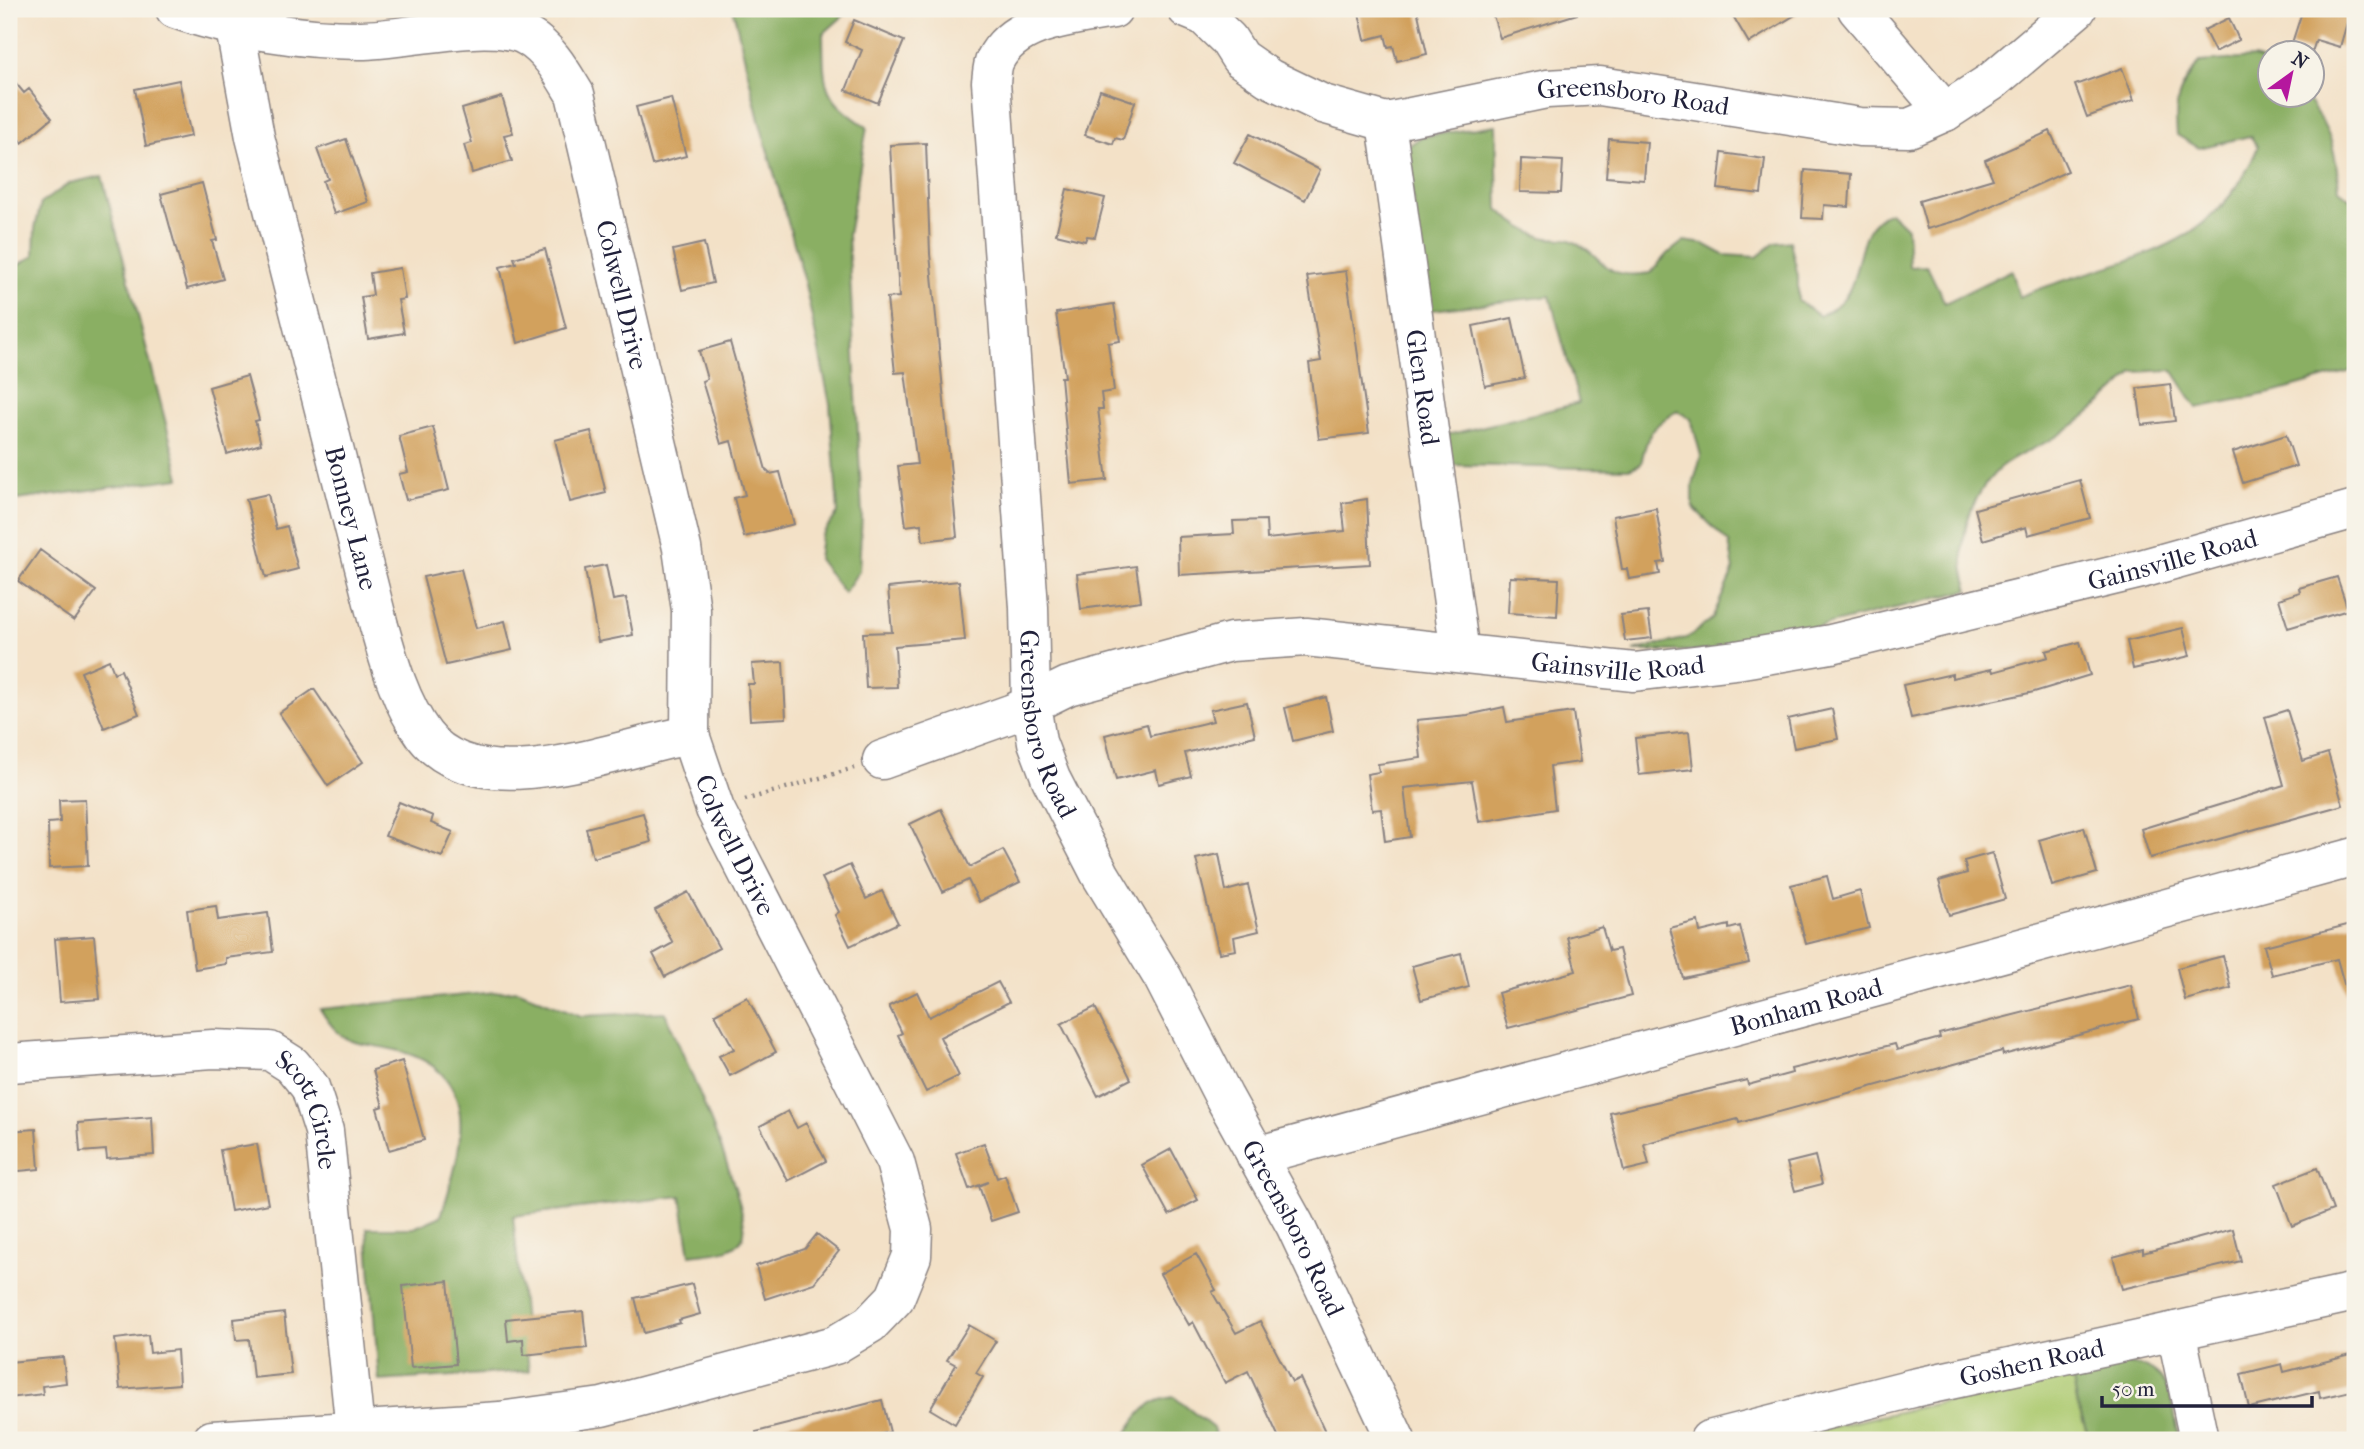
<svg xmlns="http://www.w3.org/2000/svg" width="2364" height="1449" font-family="'IM FELL French Canon',serif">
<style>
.green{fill:#aecb72;stroke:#687656;stroke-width:2}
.forest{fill:#8aaf64;stroke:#566850;stroke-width:2}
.building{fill:#d2a15d}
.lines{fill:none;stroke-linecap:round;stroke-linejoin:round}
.minor-casing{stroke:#8a8281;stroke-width:41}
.path{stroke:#8a8281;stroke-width:4.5;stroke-dasharray:2 5;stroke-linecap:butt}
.minor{stroke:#fff;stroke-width:38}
.labels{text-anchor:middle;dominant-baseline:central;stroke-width:6;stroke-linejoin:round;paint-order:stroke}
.street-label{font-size:26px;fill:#22223b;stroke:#f7f3e8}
</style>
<rect width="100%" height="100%" fill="#f7f3e8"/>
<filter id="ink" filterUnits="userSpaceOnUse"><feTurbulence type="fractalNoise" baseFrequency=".0143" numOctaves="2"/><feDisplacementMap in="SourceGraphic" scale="14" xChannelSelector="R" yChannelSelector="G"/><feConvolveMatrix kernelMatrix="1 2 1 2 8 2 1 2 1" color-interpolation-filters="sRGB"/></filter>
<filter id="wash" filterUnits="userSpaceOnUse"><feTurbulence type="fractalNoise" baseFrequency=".00686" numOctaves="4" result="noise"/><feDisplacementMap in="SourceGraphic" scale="28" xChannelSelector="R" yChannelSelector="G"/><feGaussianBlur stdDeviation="1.57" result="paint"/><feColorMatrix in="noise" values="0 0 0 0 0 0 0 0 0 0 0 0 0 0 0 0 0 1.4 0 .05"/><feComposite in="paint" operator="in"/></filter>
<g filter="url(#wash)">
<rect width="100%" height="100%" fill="#f3e1c7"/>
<path class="green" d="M2072 1374 2078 1407 2090 1440H1790L1839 1425Z"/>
<path class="forest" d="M733 9H851L823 34C824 86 821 97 867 127L848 235 862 514 859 571 844 593 818 559 821 536 838 513 830 404 803 275 759 120Z
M2254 58 2269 63 2270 94 2304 95C2330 130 2336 146 2339 190L2355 202V370L2276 392 2197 408 2172 370 2134 372C2111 396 2088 416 2061 434 2042 446 2017 454 2000 468 1967 499 1954 549 1969 590L1720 651H1633L1687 638 1712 619 1734 569 1729 543 1693 507V485L1701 456 1691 419 1677 411C1651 426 1647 434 1641 464L1629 469 1451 465 1443 436 1579 403 1550 296 1425 311 1407 147 1421 137 1496 125 1498 209C1510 220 1527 232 1543 237 1552 240 1562 237 1570 240 1609 256 1598 281 1651 273L1666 255 1684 241 1704 244 1724 255 1757 257 1775 243 1790 241 1798 276V301L1820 316C1827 311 1838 307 1843 300 1865 272 1852 227 1890 212L1907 228 1909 267 1927 266 1945 303 2012 270 2019 297C2119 254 2210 263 2258 147L2250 136 2199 148 2177 135C2174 101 2178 88 2200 62Z
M102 176 180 478 9 501V270L34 256 35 228 41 203 70 183Z
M517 990 581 1016 665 1012C678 1044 755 1214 743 1237 735 1254 707 1252 690 1255L681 1196 513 1216 529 1371 379 1381 367 1228H414L441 1216C462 1150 486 1071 395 1050 353 1040 345 1049 320 1009Z
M2107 1363C2170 1361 2168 1387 2180 1440H2090L2078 1407 2072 1374Z
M1174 1397 1213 1428 1218 1440H1122C1137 1417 1145 1400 1174 1397Z"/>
<g id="blocks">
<path class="building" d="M1358 9H1417L1427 54 1397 61 1393 46 1388 47 1385 35 1365 40Z
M1491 9H1576L1577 14 1500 38Z
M1729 9H1805L1749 43Z
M2303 9H2351L2340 47 2316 40 2312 52 2291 46Z
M2229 18 2239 40 2215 52 2204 30Z
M854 20 904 41 878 103 846 90 862 50 845 42Z
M2122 68 2134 100 2087 117 2075 85Z
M9 75 24 93 29 89 52 118 22 143 9 126Z
M179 80 191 136 146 146 135 89Z
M1100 90 1135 102 1123 140 1115 138 1113 144 1085 135Z
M502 97 513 133 504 135 512 161 472 173 464 145 472 143 462 109Z
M671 98 686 156 652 165 636 107Z
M2050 131 2068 171 1962 219 1927 229 1919 201 1993 179 1985 160Z
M1250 134 1320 170 1305 200 1234 163Z
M346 139 368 202 334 214 323 181 328 179 317 149Z
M1609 139 1647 142 1644 180 1606 177Z
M926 143 930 254 957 537 923 541 921 524 906 526 898 466 917 464 905 372 895 373 887 298 899 297 890 145Z
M1722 153 1765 159 1761 194 1718 189Z
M1521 159 1563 161 1561 193 1520 192Z
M1805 170 1851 174 1849 207 1824 205 1823 219 1802 218Z
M202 183 217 240 212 241 223 279 187 289 161 194Z
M1067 189 1105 198 1095 237 1087 236 1085 241 1056 234Z
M704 243 713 283 682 290 673 250Z
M545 249 566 328 518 343 500 267 516 263 514 258Z
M400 268 405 299 398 300 404 333 368 339 361 297 373 295 370 273Z
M1346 271 1369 433 1319 439 1309 363 1321 361 1307 276Z
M1114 304 1120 341 1108 343 1114 391 1101 393 1103 409H1098L1107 480 1071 484 1061 377H1065L1056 313Z
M1512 318 1525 378 1485 386 1473 326Z
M730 342 766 470 770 474 780 472 794 524 744 537 734 498 745 495 731 441 721 444 702 381 707 379 699 351Z
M247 376 259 420 255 421 261 444 227 454 209 387Z
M2170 384 2175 421 2142 425 2137 388Z
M433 427 449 490 406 500 399 474 408 472 399 436Z
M591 431 606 493 570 502 555 440Z
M2286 435 2296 466 2243 483 2233 452Z
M2080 480 2090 518 2028 535 2026 527 1983 540 1975 509Z
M268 494 276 529 287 526 298 569 266 577 246 499Z
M1367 499 1370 564 1179 575 1178 537 1234 534 1233 521 1266 520 1267 539 1345 531 1342 503Z
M1656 508 1665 562 1658 563 1660 574 1629 579 1627 569H1622L1613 516Z
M40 550 96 591 74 621 18 581Z
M606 565 613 600 626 598 633 635 598 642 585 569Z
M1136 566 1141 601 1081 609 1077 574Z
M461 569 476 628 505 621 512 650 446 665 423 577Z
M1510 577 1559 579 1557 616 1508 613Z
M2337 577 2348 610 2288 628 2279 599 2300 592 2299 588Z
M959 581 965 640 895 646 897 687 866 688 863 633 892 632 888 588Z
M1648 612 1652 638 1625 641 1621 615Z
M2183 628 2190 656 2133 669 2127 641Z
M2080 642 2090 675 2034 692 1911 718 1903 685 1952 674V678L1992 669 1993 672 2048 657 2046 651Z
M109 660 114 673 121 670 139 714 104 728 81 672Z
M783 662 786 718 750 720 748 684H754L752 664Z
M314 689 363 762 328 786 279 713Z
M1326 697 1333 731 1293 741 1285 708Z
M1247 702 1255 736 1185 753 1191 776 1159 784 1156 770 1116 780 1105 735 1147 724 1150 736 1213 721 1210 710Z
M1504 707 1507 722 1573 712 1580 762 1550 766 1555 809 1479 822 1472 781 1404 788 1410 837 1385 841 1381 809 1372 810 1367 774 1379 772 1378 764 1421 758 1417 720 1468 715Z
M1832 709 1838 739 1794 748 1788 719Z
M2287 710 2303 761 2328 753 2343 805 2150 858 2141 829 2284 785 2265 717Z
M1689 732 1693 769 1639 775 1635 738Z
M85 799 88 866 49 868 48 823 60 822 59 800Z
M399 802 433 816 431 823 453 832 442 857 385 836Z
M941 809 970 867 1003 850 1020 882 979 902 968 880 943 892 910 824Z
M643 813 651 842 593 858 586 828Z
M2084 827 2097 873 2052 886 2039 840Z
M1992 853 2005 899 1949 915 1939 881 1967 873 1964 861Z
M1219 854 1226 891 1248 885 1259 931 1234 937 1236 950 1219 953 1196 859Z
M850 865 866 899 882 891 898 923 850 946 835 915 839 912 822 878Z
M1827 876 1833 899 1860 891 1869 928 1806 944 1791 885Z
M688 892 719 948 665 977 653 954 673 943 655 910Z
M216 906 218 920 268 913 273 952 226 958V964L195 969 187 910Z
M1698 921 1700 932 1729 925V929L1740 926 1749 963 1683 978 1670 928Z
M2355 923V998H2348L2337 959 2272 975 2264 946Z
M1602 927 1609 951 1619 949 1631 996 1508 1028 1498 993 1576 971 1567 937Z
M94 936 100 999 60 1002 55 939Z
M1461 953 1469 987 1421 1000 1412 966Z
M2223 956 2231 988 2185 1000 2177 968Z
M998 982 1009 1002 940 1037 959 1076 926 1092 898 1035 902 1033 889 1006 917 992 929 1017Z
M2131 985 2139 1019 2003 1055 2002 1051 1739 1123 1738 1119 1669 1137 1644 1144 1649 1165 1624 1171 1610 1113 1747 1080 1748 1085 1792 1073 1791 1069 1895 1044 1897 1050 1940 1038 1939 1034Z
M747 997 776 1052 730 1076 719 1056 734 1049 715 1014Z
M1095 1007 1131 1079 1098 1096 1061 1024Z
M402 1061 424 1140 389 1150 377 1108 383 1106 373 1070Z
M788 1111 797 1128 806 1123 826 1161 788 1181 760 1126Z
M152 1117 154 1155 107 1159 106 1150 80 1152 78 1123Z
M36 1129 39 1169 9 1172V1131Z
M984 1143 997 1178 1005 1175 1018 1212 991 1221 979 1186 988 1182 969 1189 956 1153Z
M257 1144 268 1204 231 1211 220 1150Z
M1171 1149 1198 1200 1169 1215 1142 1165Z
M1815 1156 1822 1184 1795 1191 1787 1163Z
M2317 1168 2333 1210 2292 1226 2276 1184Z
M2233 1229 2241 1261 2122 1289 2113 1257 2143 1249V1253Z
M817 1234 839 1251 814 1283 765 1299 756 1266 805 1249Z
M1196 1254 1216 1290 1212 1292 1236 1333 1260 1321 1292 1382 1300 1378 1329 1440H1280L1248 1371 1225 1383 1193 1322 1189 1325 1160 1274Z
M448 1281 456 1364 411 1368 403 1286Z
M692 1284 700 1314 679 1320 680 1323 644 1333 635 1298Z
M583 1311 587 1348 524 1355 523 1339 508 1341 506 1319Z
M284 1313 291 1374 253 1378 249 1339 236 1340 234 1319Z
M969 1325 996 1341 976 1373 983 1377 955 1424 930 1409 956 1365 947 1360Z
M148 1335 150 1353 177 1350 179 1384 120 1389 115 1339Z
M2355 1354V1390L2320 1398 2319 1391 2249 1408 2241 1374 2282 1364 2284 1372Z
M63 1357 66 1383 42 1386 43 1394 9 1398V1362Z
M882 1400 890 1432 856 1440H757L756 1432Z"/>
</g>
</g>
<g filter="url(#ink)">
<use href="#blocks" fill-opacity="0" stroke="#8a8281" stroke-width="2"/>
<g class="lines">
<defs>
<g id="minor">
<path id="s1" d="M175 9C227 28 304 40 359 40 401 41 492 16 528 37 550 50 562 73 575 94L682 548 691 610 690 735 715 809 895 1162 913 1229 912 1256 895 1298 870 1324 835 1345 602 1407 500 1421 212 1440"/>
<path id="s2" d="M1113 9C1075 16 1015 19 995 60 992 66 992 75 991 82L1029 607 1031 704 1037 742 1051 779 1100 874 1163 978 1224 1097 1295 1225 1396 1440"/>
<path id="s3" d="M1187 9 1204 16 1228 39 1240 58 1269 78 1323 104 1386 122 1547 89 1600 86 1860 127 1909 128 1945 112 1991 82 2077 9"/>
<path d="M1857 9 1945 112"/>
<path id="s4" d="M234 23 255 137 379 626C389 662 401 704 424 735 479 807 618 747 690 735"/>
<path id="s5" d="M1386 122 1460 653"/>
<path id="s6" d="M882 760 1013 713 1068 686 1231 642 1306 637 1634 672 1736 660 1831 644 2141 569 2355 509"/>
<path id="s7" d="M9 1063 213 1049 270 1051 292 1065 310 1087 324 1131 356 1440"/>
<path id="s8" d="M1256 1156 2355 857"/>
<path d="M2176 1331 2199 1440"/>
<path id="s9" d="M1709 1440 1913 1388 2355 1292"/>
</g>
</defs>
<use href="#minor" class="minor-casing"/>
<path class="path" d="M745 800 854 768"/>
<use href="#minor" class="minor"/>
</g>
</g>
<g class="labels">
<g class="street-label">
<text stroke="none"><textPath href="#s3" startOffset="486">Greensboro Road</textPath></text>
<text stroke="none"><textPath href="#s1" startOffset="639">Colwell Drive</textPath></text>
<text stroke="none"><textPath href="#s5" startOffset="268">Glen Road</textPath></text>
<text stroke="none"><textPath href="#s4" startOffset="509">Bonney Lane</textPath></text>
<text stroke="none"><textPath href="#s6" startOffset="1325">Gainsville Road</textPath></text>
<text stroke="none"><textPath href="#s6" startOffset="758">Gainsville Road</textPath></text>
<text stroke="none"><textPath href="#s2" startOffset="802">Greensboro Road</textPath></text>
<text stroke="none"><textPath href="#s1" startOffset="1206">Colwell Drive</textPath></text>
<text stroke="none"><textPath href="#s8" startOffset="570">Bonham Road</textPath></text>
<text stroke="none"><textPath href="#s7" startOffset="336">Scott Circle</textPath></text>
<text stroke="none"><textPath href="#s2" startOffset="1368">Greensboro Road</textPath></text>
<text stroke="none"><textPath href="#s9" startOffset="332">Goshen Road</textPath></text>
</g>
</g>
<rect width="2364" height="1449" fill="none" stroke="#f7f3e8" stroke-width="35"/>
<g transform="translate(2291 74) rotate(33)"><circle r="33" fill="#f7f3e8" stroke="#a29fa3" stroke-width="2"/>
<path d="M0-5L12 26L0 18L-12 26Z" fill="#b5179e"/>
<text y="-10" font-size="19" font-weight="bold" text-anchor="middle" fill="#22223b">N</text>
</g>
<path d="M2102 1396v10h210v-10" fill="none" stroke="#22223b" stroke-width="3.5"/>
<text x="2112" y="1396" font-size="21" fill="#22223b" stroke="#f7f3e8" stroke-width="5" paint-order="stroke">50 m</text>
</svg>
